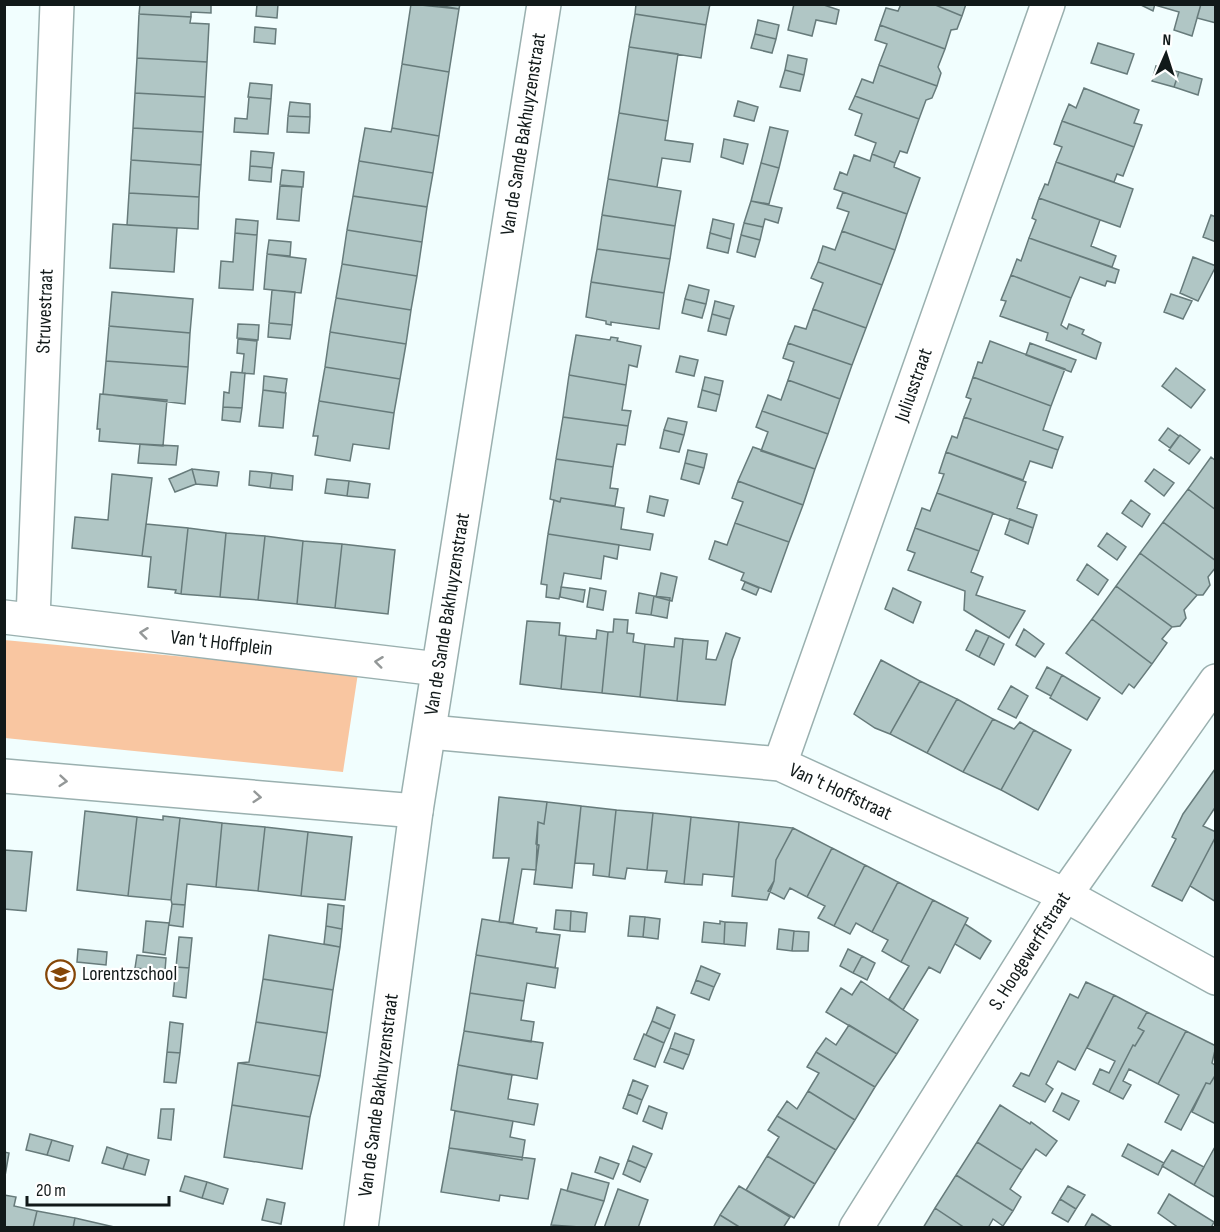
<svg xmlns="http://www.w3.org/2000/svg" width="1220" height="1232" font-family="'Sofia Sans Condensed',sans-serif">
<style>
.green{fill:#f9c6a1}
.building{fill:#b0c6c5;stroke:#677b7b;stroke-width:1.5}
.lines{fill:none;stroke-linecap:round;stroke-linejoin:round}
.street-casing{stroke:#9ab0af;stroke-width:36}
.street{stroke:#fff;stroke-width:33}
.oneway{stroke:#949898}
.labels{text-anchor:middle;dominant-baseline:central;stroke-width:4.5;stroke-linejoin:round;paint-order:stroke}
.street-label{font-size:20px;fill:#111919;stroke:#fff}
.poi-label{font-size:20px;fill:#111919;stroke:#fff;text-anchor:start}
</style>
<rect width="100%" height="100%" fill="#f1fefe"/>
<path class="green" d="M4 640 358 673 343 772 5 738Z"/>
<path class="building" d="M140 4H211V13L191 12V17L139 14Z
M257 4H278L277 18 256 16Z
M411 4 459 9 449 72 402 64Z
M432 4H460L459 9Z
M636 4H710L706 25 635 14Z
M794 4H821L839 10 836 24 816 20 812 36 788 30Z
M901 4H933L962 16 957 29 951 30 945 49 880 25 886 8 898 11Z
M933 4H966L962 16Z
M1139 4H1155L1153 11Z
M1201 4 1192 36 1174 30 1179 12 1155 5Z
M1201 4H1216V23L1197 18Z
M139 14 191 17 190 23 209 24 207 62 137 58Z
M635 14 706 25 701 58 629 47Z
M758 20 779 25 776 39 755 34Z
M880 25 945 49 938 67 941 73 937 86 879 65 887 44 875 40Z
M255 27 276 29 275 44 254 42Z
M755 34 776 39 772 53 751 48Z
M1098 43 1134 54 1127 74 1091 63Z
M629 47 678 54 668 121 619 113Z
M788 55 807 59 804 75 785 70Z
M137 58 207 62 205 97 135 93Z
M402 64 449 72 439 136 392 128Z
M879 65 937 86 932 98 926 100 919 119 855 96 862 79 873 83Z
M1156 66 1179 72 1174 87 1152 81Z
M785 70 804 75 800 91 780 87Z
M1179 72 1202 79 1198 95 1174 87Z
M250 83 272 85 271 99 248 97Z
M1084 88 1139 110 1134 123 1142 125 1134 147 1062 121 1069 104 1076 108Z
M135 93 205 97 203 132 133 128Z
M855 96 919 119 907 153 900 151 895 163 872 154 876 143 855 135 862 114 849 109Z
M249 97 271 99 268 134 234 132 235 118 247 119Z
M738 101 758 107 754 121 734 116Z
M290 102 310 104V117L288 116Z
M619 113 668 121 665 140 693 144 690 162 662 158 657 187 608 179Z
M288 116 310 117 309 133 287 132Z
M1062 121 1134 147 1123 176 1117 174 1114 182 1056 162 1062 147 1054 144Z
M770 127 788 131 779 168 761 163Z
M133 128 203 132 201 165 131 160Z
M365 128 391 132 392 128 439 136 433 173 359 161Z
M724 139 748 144 743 164 721 157Z
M251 151 274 153 272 168 250 166Z
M872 154 895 163 894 167 920 178 907 214 834 189 840 172 847 175 854 155 870 161Z
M131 160 201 165 199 197 129 193Z
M359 161 433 173 427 207 353 196Z
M1056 162 1133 189 1120 227 1039 198 1045 184 1048 185Z
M761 163 779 168 769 204 751 201Z
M250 166 272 168 271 182 249 180Z
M282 170 304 172 303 187 280 185Z
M608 179 681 191 675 226 602 215Z
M280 186 302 187 299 221 277 219Z
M843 192 907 214 895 250 842 231 849 212 837 208Z
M129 193 199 197 198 229 127 225Z
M353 196 427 207 422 242 347 230Z
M1039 198 1100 220 1091 246 1116 256 1112 267 1029 238 1036 220 1032 218Z
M751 201 782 208 778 223 765 219 763 227 744 223Z
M602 215 675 226 670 259 597 249Z
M1211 215 1216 217V242L1203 237Z
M236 219 258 221 257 235 235 233Z
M713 219 734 224 731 239 710 233Z
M744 223 763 227 760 240 741 235Z
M113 224 177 228 174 272 110 268Z
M347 230 422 242 417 276 342 264Z
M842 231 895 250 882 285 818 262 823 246 835 250Z
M235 233 257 235 253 290 219 288 221 261 233 262Z
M710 233 731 239 728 253 707 248Z
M741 235 760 240 755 257 737 252Z
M1029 238 1119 270 1115 283 1107 281 1105 286 1080 277 1071 298 1011 275 1017 259 1021 261Z
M269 240 291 242 290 256 267 254Z
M597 249 670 259 664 293 591 282Z
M267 254 306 259 301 293 264 289Z
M1193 257 1216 266 1198 301 1180 293Z
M818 262 882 285 866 328 813 309 823 283 811 278Z
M342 264 417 276 411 310 336 298Z
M1011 275 1071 298 1061 325 1067 329 1069 324 1084 330 1082 334 1101 343 1096 359 1046 340 1048 333 1000 316 1006 301 1001 300Z
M591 282 664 293 659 329 611 322V325L606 324V321L586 317Z
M689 285 709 290 706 304 685 299Z
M272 290 295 292 292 325 269 323Z
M112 292 193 299 190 333 109 326Z
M1171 294 1192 301 1183 319 1164 312Z
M336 298 411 310 406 344 330 332Z
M685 299 706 304 702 318 682 313Z
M715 301 734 306 730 319 712 314Z
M813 309 866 328 852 365 788 343 795 326 806 329Z
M712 314 730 319 726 335 708 331Z
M269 323 292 325 290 339 268 337Z
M238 324 259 325 258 340 237 338Z
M109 326 190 333 188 367 106 361Z
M330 332 406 344 400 379 325 367Z
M576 335 610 340 611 337 618 338 617 341 641 346 637 367 629 365 626 385 569 375Z
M238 339 257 341 254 374 242 373 244 354 237 353Z
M990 341 1065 369 1051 406 973 377 978 362 982 363Z
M788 343 852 365 840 399 788 380 794 362 783 358Z
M1030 343 1076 360 1071 372 1026 355Z
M680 356 698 360 694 376 676 372Z
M106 361 188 367 185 404 103 394Z
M325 367 400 379 394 413 319 401Z
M1176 368 1205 390 1191 408 1162 386Z
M231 372 245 373 242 408 223 407 224 392 229 393Z
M569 375 626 385 622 410 631 411 628 426 563 417Z
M264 376 287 379 285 393 263 390Z
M705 377 723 381 720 395 702 390Z
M973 377 1051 406 1043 430 1063 437 1058 450 964 417 971 399 966 397Z
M788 380 840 399 828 434 762 411 768 395 781 400Z
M263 390 286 393 283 428 259 426Z
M702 390 720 395 716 411 698 407Z
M100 394 167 400 163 446 99 441 100 429H97Z
M319 401 394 413 389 449 353 444 350 461 315 455 318 436H313Z
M223 407 242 408 240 422 222 420Z
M762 411 828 434 815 469 761 451 768 432 756 427Z
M563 417 628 426 625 445 617 444 613 467 556 459Z
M964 417 1058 450 1052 468 1030 461 1023 480 946 452 952 436 957 438Z
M668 418 687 422 684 435 664 430Z
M1168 428 1179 436 1170 448 1159 440Z
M664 430 684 435 679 452 660 448Z
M1180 435 1200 450 1189 464 1169 450Z
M140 444 178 446 176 465 138 463Z
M753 447 815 469 803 505 738 481Z
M688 450 707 454 704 468 685 463Z
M946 452 1026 482 1017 508 1037 515 1033 528 937 493 944 474 939 473Z
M1211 457 1216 461V510L1188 489Z
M556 459 613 467 610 488 618 489 615 506 561 498 560 502 550 499Z
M685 463 704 468 699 484 681 479Z
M192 469 219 472 217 486 196 484Z
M192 469 196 484 175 492 169 479Z
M1154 469 1174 483 1164 496 1145 481Z
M250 471 272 473 270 488 249 485Z
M272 473 293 476 292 490 270 488Z
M112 474 152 478 142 556 72 548 75 517 108 520Z
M327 479 349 481 347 496 325 493Z
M349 481 370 484 368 498 347 496Z
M738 481 803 505 789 542 735 523 743 502 732 498Z
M1188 489 1216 510V561L1163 522Z
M937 493 993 513 979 551 915 528 922 508 930 511Z
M650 496 668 500 664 516 647 512Z
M561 498 624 508 621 529 653 534 650 550 548 534 554 500 560 502Z
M1131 500 1150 514 1142 527 1122 513Z
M1010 519 1033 528 1028 544 1005 534Z
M1163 522 1216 561V567L1208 577 1210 585 1203 595H1197L1140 553Z
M735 523 789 542 771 592 741 580 744 573 709 559 715 541 727 545Z
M146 524 188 528 181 594 175 593 176 590 148 587 151 557 142 556Z
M188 528 226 533 220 597 181 594Z
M915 528 979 551 971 572 983 577 976 595 1025 611 1009 638 964 610 965 591 908 570 915 553 907 550Z
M226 533 265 536 258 600 220 597Z
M1107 533 1126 547 1117 560 1098 546Z
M548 534 619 545 617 559 604 556 601 579 564 573 559 599 546 597 547 585 541 584Z
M265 536 303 541 297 604 258 600Z
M303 541 342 544 335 608 297 604Z
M342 544 395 550 388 614 335 608Z
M1140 553 1197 595 1184 610 1186 618 1180 626 1172 627 1116 586Z
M1087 564 1108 580 1098 595 1077 580Z
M661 573 677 577 672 601 656 597Z
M745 582 759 588 756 595 742 589Z
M1116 586 1172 627 1162 639 1167 643 1152 664 1092 619Z
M561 587 585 590 583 602 560 597Z
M590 588 606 591 603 610 587 607Z
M893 588 921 602 913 623 885 609Z
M639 593 654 596 651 615 636 613Z
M654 596 670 598 667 618 651 615Z
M614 619 628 620 627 633 634 634 633 642 645 644 640 697 602 693 608 632H613Z
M1092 619 1152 664 1134 688 1129 684 1122 694 1066 653Z
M527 621 560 623 559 635 566 636 561 689 520 684Z
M1024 629 1044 644 1035 657 1016 645Z
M597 630 608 632 602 693 561 689 566 636 596 639Z
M976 630 989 636 979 657 966 650Z
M726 633 740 638 732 660 725 705 677 701 683 639 708 641 706 659 716 660Z
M989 636 1004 644 994 665 979 657Z
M675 638 683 639 677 701 640 697 645 644 674 647Z
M881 660 920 681 890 734 875 728 854 714Z
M1047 667 1062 675 1051 696 1036 688Z
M1062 675 1100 698 1087 720 1050 698Z
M920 681 957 699 927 753 890 734Z
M1011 686 1028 696 1016 718 998 709Z
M957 699 993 719 963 772 927 753Z
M993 719 1014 729 1020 722 1034 730 1001 790 963 772Z
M1034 730 1071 750 1038 810 1001 790Z
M1215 769 1216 806 1203 826 1216 832V836L1182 901 1152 886 1176 839 1172 837 1183 814Z
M499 797 547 802 544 824 538 822 536 870 522 869 513 923 499 922 509 858H493Z
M547 802 581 806 572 888 534 884 539 845 536 844 538 822 544 824Z
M581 806 616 810 609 877 593 875 594 864 575 863Z
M616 810 653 813 647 870 627 868 625 879 609 877Z
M85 811 137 817 128 896 77 890Z
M653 813 691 817 684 884 665 882 667 871 647 870Z
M163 816 180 818 171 900 128 896 137 817 163 820Z
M691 817 739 822 734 877 703 874 702 885 684 884Z
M180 818 222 823 216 887 187 884 185 905 172 904 171 900Z
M739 822 793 828 776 860 774 881 767 900 732 896Z
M222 823 265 827 258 891 216 887Z
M265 827 308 832 301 896 258 891Z
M793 828 832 848 807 897 790 888 784 899 768 891 774 881 776 860Z
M308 832 352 837 345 900 301 896Z
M1216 836V902L1190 886Z
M832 848 865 865 834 926 818 918 825 906 807 897Z
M4 850 32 852 26 911 4 909Z
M865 865 898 882 872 932 856 923 850 934 834 926Z
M898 882 933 900 901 962 882 951 888 940 872 932Z
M933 900 968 918 940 973 929 967 903 1010 889 999 909 966 901 962Z
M172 904 185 905 183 927 169 925Z
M328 904 344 906 342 929 326 926Z
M556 910 571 911 570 931 554 929Z
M571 911 587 913 585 932 570 931Z
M630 916 645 917 643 937 628 936Z
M645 917 660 919 658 939 643 937Z
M482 919 537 928 536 932 560 935 555 968 476 955Z
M146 921 169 923 165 955 143 952Z
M720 921 725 922 724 944 702 942 704 922 720 924Z
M725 922 747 923 745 946 724 944Z
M965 924 991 941 980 959 955 944Z
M326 926 342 929 340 947 324 944Z
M779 929 794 931 792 951 777 949Z
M794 931 809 932 808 951H792Z
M269 935 340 947 333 990 263 979Z
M179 937 192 938 189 968 176 967Z
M78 949 107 952 106 965 77 962Z
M848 949 862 956 853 973 840 966Z
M137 955 166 958 165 971 135 968Z
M476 955 558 968 555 988 527 983 524 1001 470 993Z
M862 956 875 963 867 980 853 973Z
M701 966 720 974 714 987 696 980Z
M176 967 189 968 186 998 173 996Z
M263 979 333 990 327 1033 256 1022Z
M696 980 714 987 709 1000 691 993Z
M861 981 918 1020 897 1054 826 1012 841 988 852 995Z
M1086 982 1114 995 1075 1070 1058 1061 1046 1084 1053 1089 1045 1102 1013 1086 1021 1073 1029 1076 1070 994 1078 998Z
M470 993 524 1001 521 1020 534 1022 531 1042 464 1031Z
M1114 995 1147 1012 1138 1028 1144 1031 1135 1046 1133 1045 1109 1092 1093 1084 1100 1069 1109 1073 1115 1061 1087 1048Z
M657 1007 675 1015 670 1029 652 1021Z
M1147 1012 1186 1031 1158 1084 1129 1069 1123 1081 1131 1085 1123 1099 1109 1092 1133 1045 1135 1046 1144 1031 1138 1028Z
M652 1021 670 1029 664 1043 646 1035Z
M170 1022 183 1024 180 1053 167 1052Z
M256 1022 327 1033 320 1076 238 1063 249 1062Z
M849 1025 897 1054 875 1087 816 1052 826 1038 836 1045Z
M464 1031 543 1043 537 1079 458 1065Z
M1186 1031 1216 1046 1212 1063 1216 1066V1074L1210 1084 1206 1083 1181 1130 1165 1122 1179 1095 1158 1084Z
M675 1033 694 1040 689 1055 670 1048Z
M644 1034 664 1043 655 1067 634 1059Z
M670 1048 689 1055 683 1069 664 1062Z
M167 1052 180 1053 176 1083 164 1082Z
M816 1052 875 1087 855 1120 808 1091 819 1073 807 1067Z
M238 1063 320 1076 310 1117 232 1105Z
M458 1065 512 1075 508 1099 538 1104 534 1125 451 1110Z
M1216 1074V1124L1192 1112 1206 1083 1210 1084Z
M633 1080 648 1086 642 1100 628 1094Z
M808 1091 855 1120 836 1150 777 1116 787 1101 797 1109Z
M1062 1093 1079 1101 1069 1120 1053 1111Z
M628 1094 642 1100 637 1114 623 1108Z
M232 1105 310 1117 302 1169 224 1157Z
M1000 1105 1030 1124 1031 1122 1057 1141 1046 1156 1036 1149 1022 1170 977 1142Z
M649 1106 667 1113 662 1129 643 1121Z
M161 1109H174L171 1140 158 1138Z
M455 1111 513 1121 510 1137 525 1140 522 1160 449 1148Z
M777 1116 836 1150 815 1184 767 1156 779 1137 768 1130Z
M30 1134 52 1140 47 1155 26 1150Z
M52 1140 73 1146 69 1161 47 1155Z
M977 1142 1022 1170 1010 1189 1021 1197 1013 1211 956 1175Z
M1128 1144 1164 1163 1158 1175 1122 1156Z
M1216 1145V1198L1194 1185Z
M633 1146 652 1154 646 1168 628 1160Z
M107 1147 128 1154 123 1169 102 1163Z
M449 1148 535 1159 528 1199 500 1195 499 1201 441 1192Z
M1172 1150 1204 1167 1194 1185 1162 1166Z
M4 1152 9 1153 5 1176H4Z
M128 1154 149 1160 145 1175 123 1169Z
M767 1156 815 1184 794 1218 746 1190Z
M600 1157 619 1164 613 1179 595 1172Z
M628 1160 646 1168 640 1182 623 1174Z
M572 1173 609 1183 604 1201 567 1191Z
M956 1175 1013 1211 1003 1226 993 1219 988 1228H965L935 1208Z
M185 1176 207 1182 202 1198 180 1191Z
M207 1182 228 1189 223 1204 202 1198Z
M739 1186 790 1217 783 1228H741L720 1215Z
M1068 1186 1085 1195 1076 1209 1060 1199Z
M561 1189 604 1201 594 1228 551 1225Z
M618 1189 648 1200 638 1228H604Z
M1169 1194 1214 1222 1212 1226 1215 1228H1179L1158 1213Z
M4 1195 16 1197 14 1206 37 1211 33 1228H4Z
M267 1199 285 1203 281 1224 262 1220Z
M1060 1199 1076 1209 1068 1222 1052 1213Z
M935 1208 965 1228H923Z
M37 1211 75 1218 73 1228H33Z
M1092 1214 1112 1227V1228H1084Z
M720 1215 741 1228H713Z
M75 1218 114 1227 113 1228H73Z"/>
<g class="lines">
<defs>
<g id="street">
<path id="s1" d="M4 617 438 669"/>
<path id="s2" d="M33 619 57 4"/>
<path id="s3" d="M430 732 780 764 1065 895 1216 978"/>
<path id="s4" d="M780 764 1048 4"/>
<path d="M4 776 416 811"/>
<path id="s5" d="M361 1228 416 811 544 4"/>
<path id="s6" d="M856 1228 1065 895 1216 681"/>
</g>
</defs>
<use href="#street" class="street-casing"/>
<use href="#street" class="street"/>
</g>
<defs><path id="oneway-chevron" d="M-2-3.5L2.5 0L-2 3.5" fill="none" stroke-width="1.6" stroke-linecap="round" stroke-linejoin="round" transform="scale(1.5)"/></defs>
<g class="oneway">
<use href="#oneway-chevron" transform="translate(144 633) rotate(-173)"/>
<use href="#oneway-chevron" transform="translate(379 662) rotate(-173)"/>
<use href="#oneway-chevron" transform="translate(63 781) rotate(5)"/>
<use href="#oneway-chevron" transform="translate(257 797) rotate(5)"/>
</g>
<defs>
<symbol id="school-ring" viewBox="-11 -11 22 22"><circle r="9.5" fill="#fff" stroke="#854608" stroke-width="1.5"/><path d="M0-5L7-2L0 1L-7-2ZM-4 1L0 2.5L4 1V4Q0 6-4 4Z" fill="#854608"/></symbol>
</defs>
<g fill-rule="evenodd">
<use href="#school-ring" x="44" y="958" width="33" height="33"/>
</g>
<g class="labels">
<g class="street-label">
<text stroke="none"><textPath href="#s5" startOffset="1106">Van de Sande Bakhuyzenstraat</textPath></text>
<text stroke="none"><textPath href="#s2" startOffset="308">Struvestraat</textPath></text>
<text stroke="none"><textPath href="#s4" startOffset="402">Juliusstraat</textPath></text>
<text stroke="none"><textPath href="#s5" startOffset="620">Van de Sande Bakhuyzenstraat</textPath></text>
<text stroke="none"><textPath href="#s1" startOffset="219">Van 't Hoffplein</textPath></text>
<text stroke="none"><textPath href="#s3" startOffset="418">Van 't Hoffstraat</textPath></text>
<text stroke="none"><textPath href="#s6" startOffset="327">S. Hoogewerffstraat</textPath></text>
<text stroke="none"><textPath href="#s5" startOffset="134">Van de Sande Bakhuyzenstraat</textPath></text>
</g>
<g class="poi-label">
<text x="82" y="974">Lorentzschool</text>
</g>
</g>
<rect width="1220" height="1232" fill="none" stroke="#111919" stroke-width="12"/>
<g transform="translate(1166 54) rotate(3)" stroke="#ffffff" stroke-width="4.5" paint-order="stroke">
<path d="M0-4.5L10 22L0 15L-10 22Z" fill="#111919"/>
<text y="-9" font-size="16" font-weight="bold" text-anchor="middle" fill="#111919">N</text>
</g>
<path d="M27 1196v9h142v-9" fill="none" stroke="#111919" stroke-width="3"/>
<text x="36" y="1196" font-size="18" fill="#111919" stroke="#ffffff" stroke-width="4.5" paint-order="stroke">20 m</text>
</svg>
